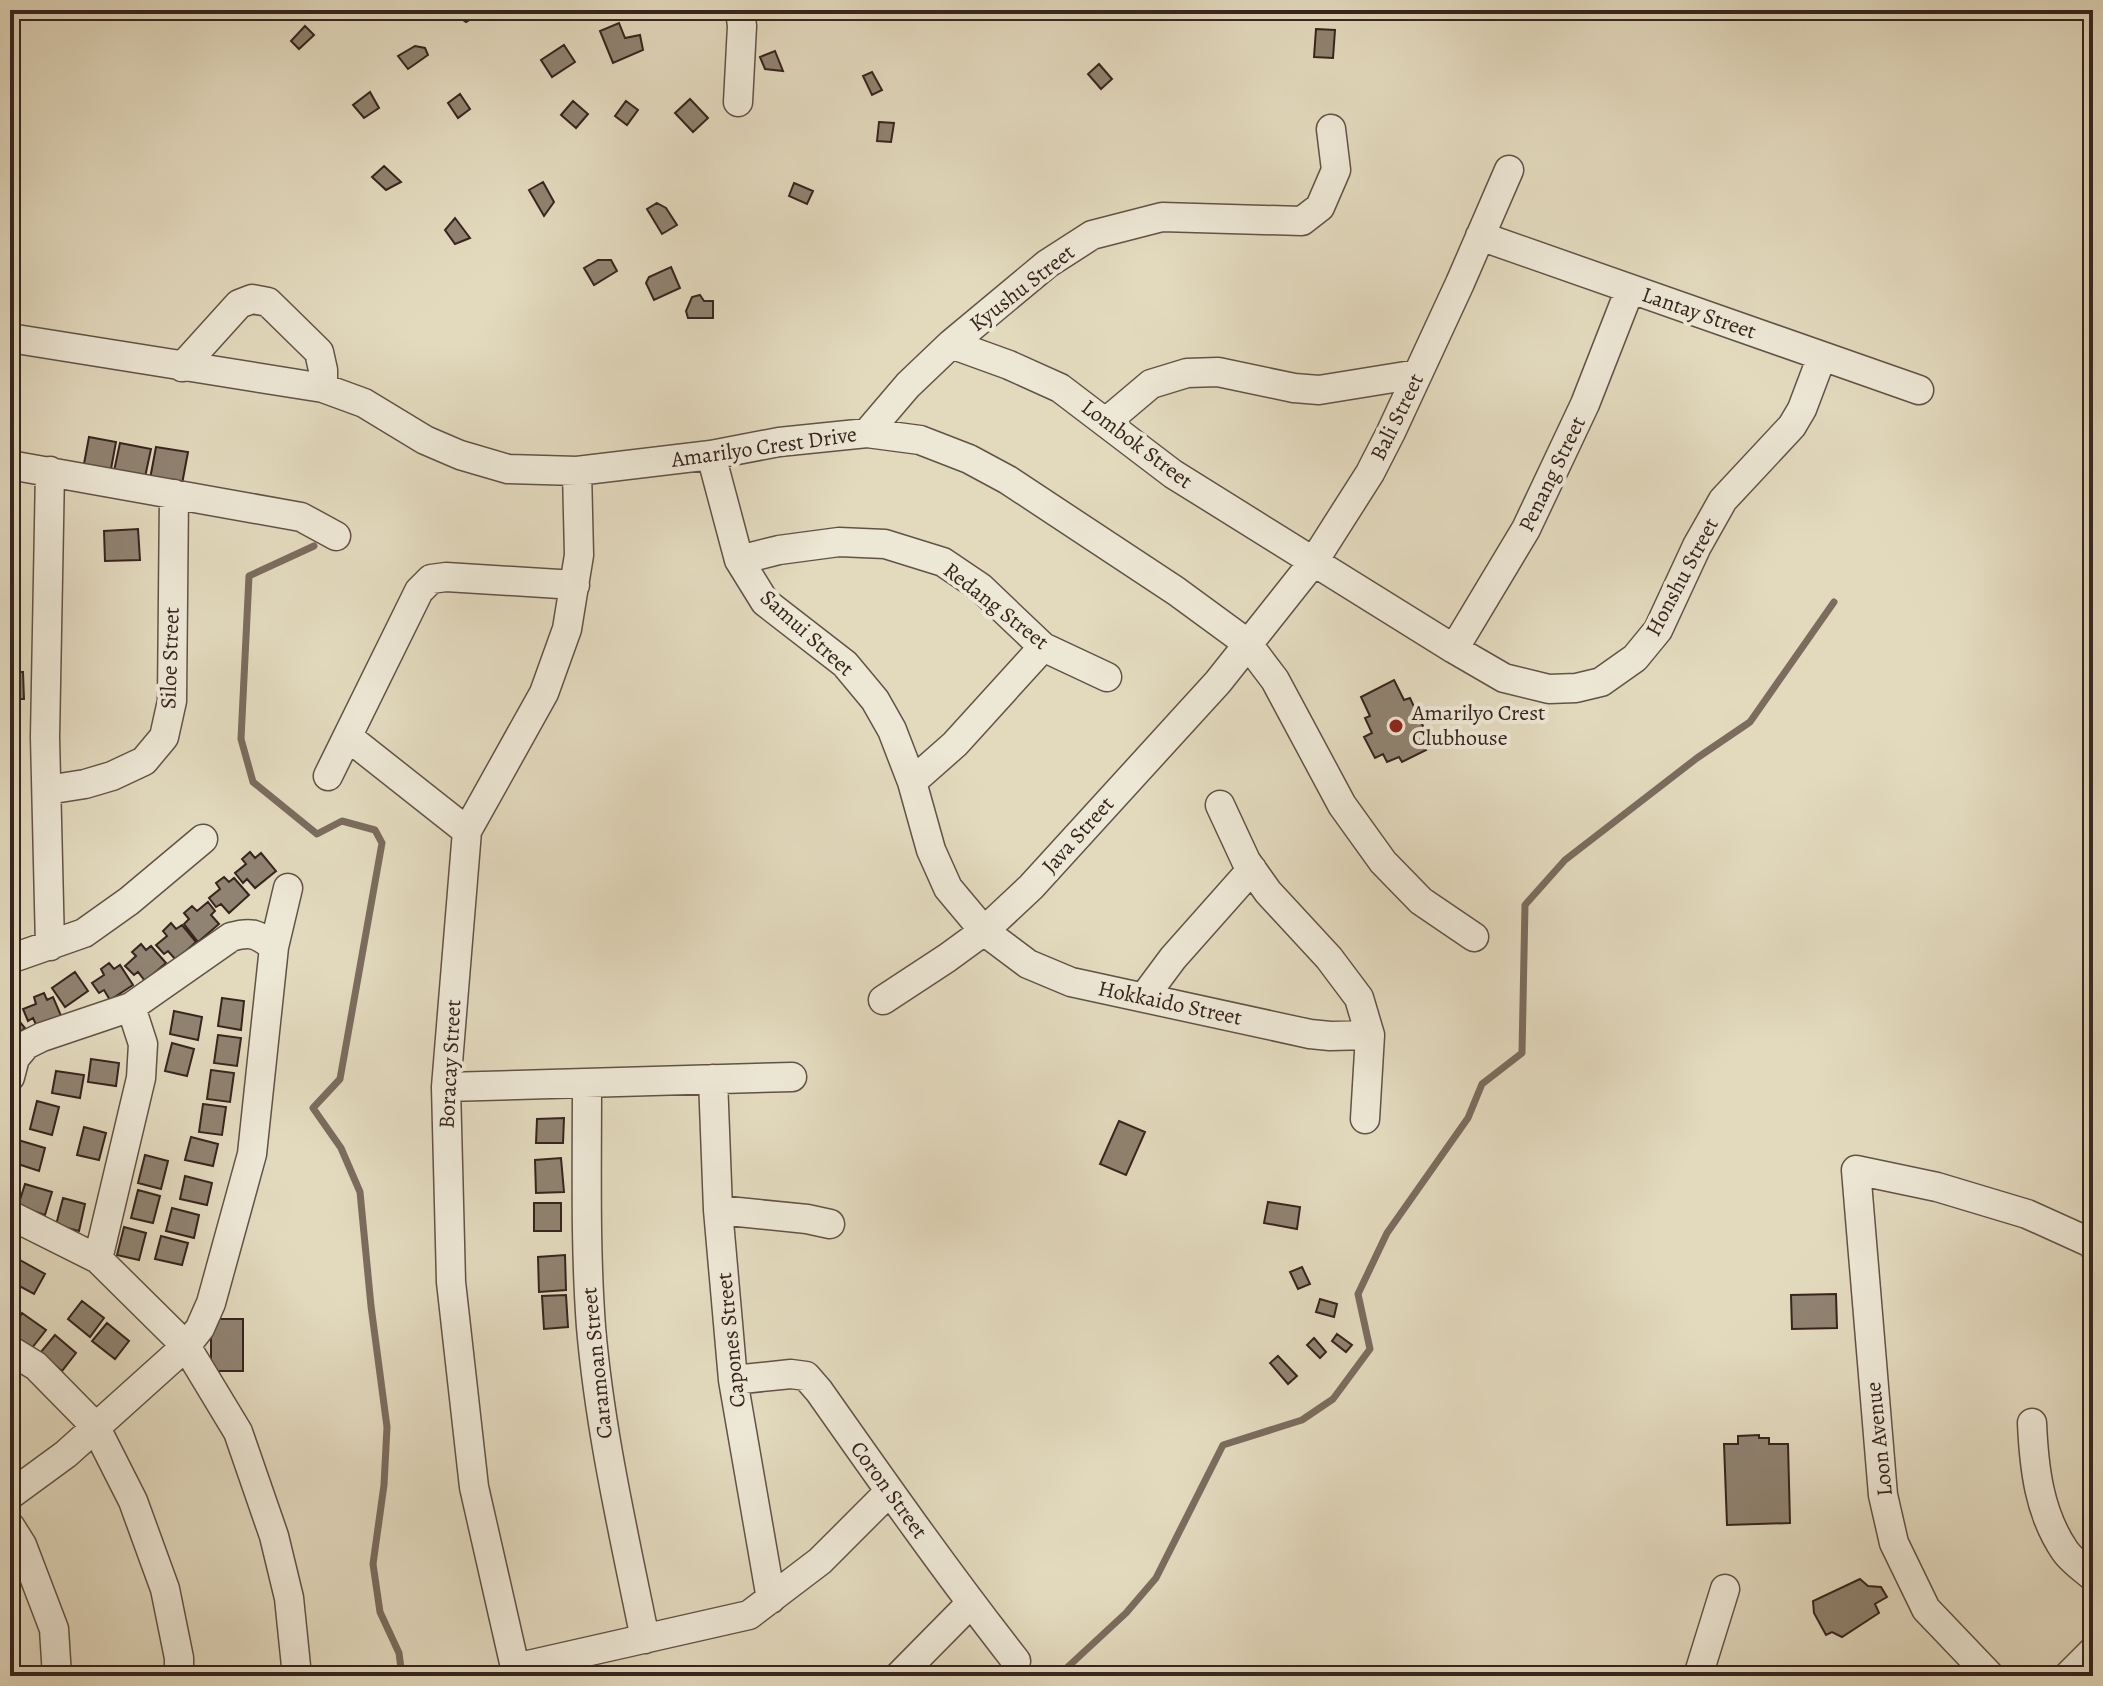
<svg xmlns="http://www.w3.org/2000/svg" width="2103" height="1686" font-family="Alegreya,serif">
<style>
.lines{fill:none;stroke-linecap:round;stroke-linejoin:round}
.stream{stroke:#7b6c5e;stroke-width:7}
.building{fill:#908371;stroke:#37241e;stroke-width:2}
.street-casing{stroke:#625246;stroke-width:31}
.street{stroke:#ede7d5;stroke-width:28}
.poi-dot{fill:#8f2418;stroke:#ede7d5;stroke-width:3}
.labels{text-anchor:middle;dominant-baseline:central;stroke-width:8;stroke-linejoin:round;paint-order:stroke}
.street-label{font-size:22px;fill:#37241e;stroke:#ede7d5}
.poi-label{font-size:22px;fill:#37241e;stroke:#ede7d5;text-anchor:start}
</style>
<rect width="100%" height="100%" fill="#e3dabe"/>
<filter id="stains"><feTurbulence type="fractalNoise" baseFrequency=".0025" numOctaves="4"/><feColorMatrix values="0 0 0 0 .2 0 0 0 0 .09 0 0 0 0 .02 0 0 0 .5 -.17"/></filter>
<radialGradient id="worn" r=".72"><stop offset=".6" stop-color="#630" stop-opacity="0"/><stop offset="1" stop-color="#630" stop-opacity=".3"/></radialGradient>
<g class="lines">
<path class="stream" d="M314 546 249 576 241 739 253 782 317 834 342 821 375 830 382 843 340 1079 313 1108 341 1148 360 1192 371 1306 387 1427 384 1485 373 1564 380 1612 399 1653 402 1676
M1058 1676 1126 1613 1156 1578 1223 1445 1302 1420 1333 1399 1370 1349 1358 1294 1387 1233 1468 1118 1482 1084 1522 1053 1525 905 1565 860 1697 758 1750 722 1834 602"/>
</g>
<path class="building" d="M464 10H486L466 22 456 15Z
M619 23 625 38 640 35 643 50 613 63 600 31Z
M305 26 314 35 299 49 291 41Z
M1316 29 1335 30 1333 58 1314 57Z
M564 45 575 62 552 77 541 60Z
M415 46 425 48 428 55 408 69 398 56Z
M775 51 783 71 765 69 760 57Z
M1099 64 1112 79 1101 89 1088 74Z
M872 72 882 90 872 95 863 76Z
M370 92 379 108 364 118 353 105Z
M460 94 470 109 458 118 448 103Z
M690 99 708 118 693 132 675 113Z
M573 101 588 114 576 128 561 115Z
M626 101 638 110 627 125 615 116Z
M879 122 894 123 891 142 877 141Z
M384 166 401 182 386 190 372 177Z
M543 182 554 202 544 216 529 190Z
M794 183 813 191 807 204 789 196Z
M657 203 666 208 677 225 662 234 647 209Z
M455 218 470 238 455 244 445 230Z
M598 260H611L617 271 594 285 584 268Z
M671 267 680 288 654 300 646 283 649 277Z
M700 295 704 301H713V318H688L686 311 692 297Z
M89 437 116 442 111 469 84 464Z
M120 443 151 449 145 477 114 471Z
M156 447 188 452 182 484 150 479Z
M138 529 140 560 105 561 104 531Z
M10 672H23L24 699H13V705H10Z
M1394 680 1404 700 1410 698 1430 741 1423 745 1426 750 1402 762 1399 757 1387 762 1383 754 1375 758 1364 737 1372 733 1365 718 1370 716 1361 697Z
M250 852 255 858 261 853 276 871 255 888 247 879 243 883 235 873 246 864 242 859Z
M224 877 229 882 234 878 249 895 229 913 221 904 216 907 209 898 220 889 216 883Z
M208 902 215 911 211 915 219 924 198 942 184 924 189 919 184 913 192 906 197 911Z
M171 923 176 929 182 925 196 942 176 960 168 951 164 954 156 945 167 936 163 931Z
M141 944 146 950 151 946 166 963 145 981 138 972 134 975 125 966 136 956 132 952Z
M109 963 114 969 120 965 133 985 110 1000 104 990 99 993 92 983 104 975 101 969Z
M75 972 88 991 65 1007 52 988Z
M44 993 47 1000 53 997 62 1018 38 1029 33 1018 28 1021 23 1009 36 1004 34 997Z
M222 998 244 1001 241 1030 218 1026Z
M10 1010 25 1028 10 1040Z
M174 1011 202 1017 198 1040 170 1034Z
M218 1035 241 1038 237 1066 214 1063Z
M172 1043 194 1049 187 1076 165 1071Z
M91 1059 119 1063 116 1086 88 1082Z
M211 1070 234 1073 230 1102 207 1099Z
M56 1071 84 1075 80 1098 52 1093Z
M37 1101 59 1107 52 1135 30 1129Z
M203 1104 226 1107 222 1135 199 1132Z
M564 1118 563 1143H536L537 1119Z
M1119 1121 1145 1132 1126 1175 1100 1164Z
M84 1127 106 1133 99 1160 77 1155Z
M191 1137 218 1144 213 1166 185 1160Z
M18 1140 45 1148 39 1171 12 1162Z
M145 1155 168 1161 161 1189 138 1183Z
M561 1158 564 1192 536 1193 535 1160Z
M185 1176 212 1183 207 1205 180 1199Z
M25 1184 52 1192 45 1215 18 1206Z
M138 1190 160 1196 153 1223 131 1218Z
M63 1198 85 1204 79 1231 56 1225Z
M1268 1202 1300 1207 1297 1229 1264 1223Z
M534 1203H561V1231H534Z
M172 1208 199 1215 194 1238 166 1231Z
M124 1227 146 1233 139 1260 117 1255Z
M161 1236 188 1243 182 1265 155 1259Z
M565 1255 566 1290 539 1292 538 1257Z
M20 1260 45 1274 34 1294 10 1281Z
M1302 1267 1310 1284 1298 1289 1290 1272Z
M1836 1294 1837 1328 1792 1329 1791 1295Z
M566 1295 568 1327 544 1329 542 1296Z
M1320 1299 1337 1304 1334 1317 1316 1312Z
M82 1301 104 1318 90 1337 68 1319Z
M22 1313 46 1330 32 1348 10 1333Z
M211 1319H243V1371H211Z
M107 1323 129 1341 115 1359 92 1341Z
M1337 1334 1352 1345 1346 1352 1332 1341Z
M55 1335 76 1353 62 1371 40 1353Z
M1314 1338 1326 1352 1320 1358 1307 1345Z
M1278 1356 1297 1376 1288 1384 1270 1363Z
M1759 1435V1438H1769V1444H1788L1790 1523 1727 1525 1724 1444H1738V1436Z
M1860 1579 1868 1586 1881 1587 1887 1597 1875 1604 1879 1613 1842 1637 1832 1632 1826 1635 1814 1613 1813 1601Z"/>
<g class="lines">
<defs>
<path id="street" d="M738 102 742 26 740 10
M1480 236 1919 390
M10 338 323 388 364 403 425 440 460 455 508 469 577 471 711 455 779 442 867 433 920 440 969 459 1008 480 1176 591 1247 643 1275 680 1342 805 1383 862 1421 901 1474 937
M951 344 1009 365 1060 388 1173 474 1454 649 1504 678 1549 689 1576 688 1601 682 1635 658 1658 630 1697 546 1723 500 1792 426 1802 409 1822 356
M182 367 239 304 252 299 268 302 319 352 323 370V388
M1106 422 1151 384 1187 373 1218 372 1294 388 1319 390 1418 374
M867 433 908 385 951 344 1047 264 1092 235 1162 217 1302 221 1320 207 1336 170 1331 129
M711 455 739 560 765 602 845 664 875 700 892 730 912 782 931 850 948 888 984 931 1028 964 1071 982 1310 1034 1330 1036 1370 1035
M10 465 301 517 336 536
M739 560 779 550 839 542 885 544 943 562 980 587 1043 647 1107 677
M1454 649 1526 529 1585 404 1630 289
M348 737 467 831
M328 776 419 591 431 579 446 577 575 585
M912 782 955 744 1043 647
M47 790 85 784 112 776 144 761 164 737 172 701 174 494
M1220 805 1246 861 1268 892 1329 958 1359 998 1370 1035 1365 1119
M50 946 45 737 50 471
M10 959 84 933 129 901 203 839
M1144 997 1173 958 1252 869
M883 1000 947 958 984 931 1031 887 1218 682 1314 561 1370 473 1391 432 1460 283 1509 170
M10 1077 15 1058 26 1045 42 1037 131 1007 231 937C252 931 257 934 274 947
M713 1079 718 1210 733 1380 771 1599
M587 1083C587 1165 585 1246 591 1327 600 1432 624 1535 645 1639
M446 1087 792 1077
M718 1210 807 1219 830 1224
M10 1215 98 1259 186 1346 238 1432 274 1536 289 1598 297 1676
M98 1259 141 1078 143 1044 131 1007
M10 1350 36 1366 95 1426 133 1501 165 1589 179 1658V1676
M733 1380 791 1374 806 1376 819 1391C883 1482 947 1573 1016 1661
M2032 1423C2034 1468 2039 1513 2065 1551 2072 1561 2084 1569 2093 1577
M10 1495 66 1454 186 1346 200 1328 211 1303 252 1154 274 947 288 888
M10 1526 22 1545 54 1629 57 1676
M515 1668 749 1615 820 1561 889 1492
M517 1676 474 1487 451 1282 446 1087 467 831 544 693 567 629 579 555 577 471
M899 1676 971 1603
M1698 1676 1725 1589
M1990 1676 1926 1609 1894 1543 1883 1495 1856 1170 1937 1187 2027 1214 2089 1242 2093 1246
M2068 1676 2093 1651"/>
</defs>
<use href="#street" class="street-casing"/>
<use href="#street" class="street"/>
</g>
<circle class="poi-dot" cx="1396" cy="726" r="8"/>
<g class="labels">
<g class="street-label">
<text transform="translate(1022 288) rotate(-38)">Kyushu Street</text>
<text transform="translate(1699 313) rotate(19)">Lantay Street</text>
<text transform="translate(1397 417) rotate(-64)">Bali Street</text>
<text transform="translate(1137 444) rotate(37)">Lombok Street</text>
<text transform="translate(764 447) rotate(-8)">Amarilyo Crest Drive</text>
<text transform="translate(1552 474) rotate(-64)">Penang Street</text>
<text transform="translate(1682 577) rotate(-62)">Honshu Street</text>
<text transform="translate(996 606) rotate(38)">Redang Street</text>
<text transform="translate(807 633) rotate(42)">Samui Street</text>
<text transform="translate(170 658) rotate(-88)">Siloe Street</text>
<text transform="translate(1078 835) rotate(-48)">Java Street</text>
<text transform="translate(1170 1003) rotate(12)">Hokkaido Street</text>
<text transform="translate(450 1064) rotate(-87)">Boracay Street</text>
<text transform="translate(731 1340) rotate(-96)">Capones Street</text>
<text transform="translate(597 1363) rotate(-96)">Caramoan Street</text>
<text transform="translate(1879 1439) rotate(-96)">Loon Avenue</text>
<text transform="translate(889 1490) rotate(54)">Coron Street</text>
</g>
<g class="poi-label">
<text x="1412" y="713">Amarilyo Crest<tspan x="1412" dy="25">Clubhouse</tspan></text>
</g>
</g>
<rect width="2103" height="1686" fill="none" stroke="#e3dabe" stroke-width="40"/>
<rect x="12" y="12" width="2079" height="1662" fill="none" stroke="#37241e" stroke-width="4"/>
<rect x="20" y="20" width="2063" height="1646" fill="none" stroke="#37241e" stroke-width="2"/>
<rect width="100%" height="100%" filter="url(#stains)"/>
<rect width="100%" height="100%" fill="url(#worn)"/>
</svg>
